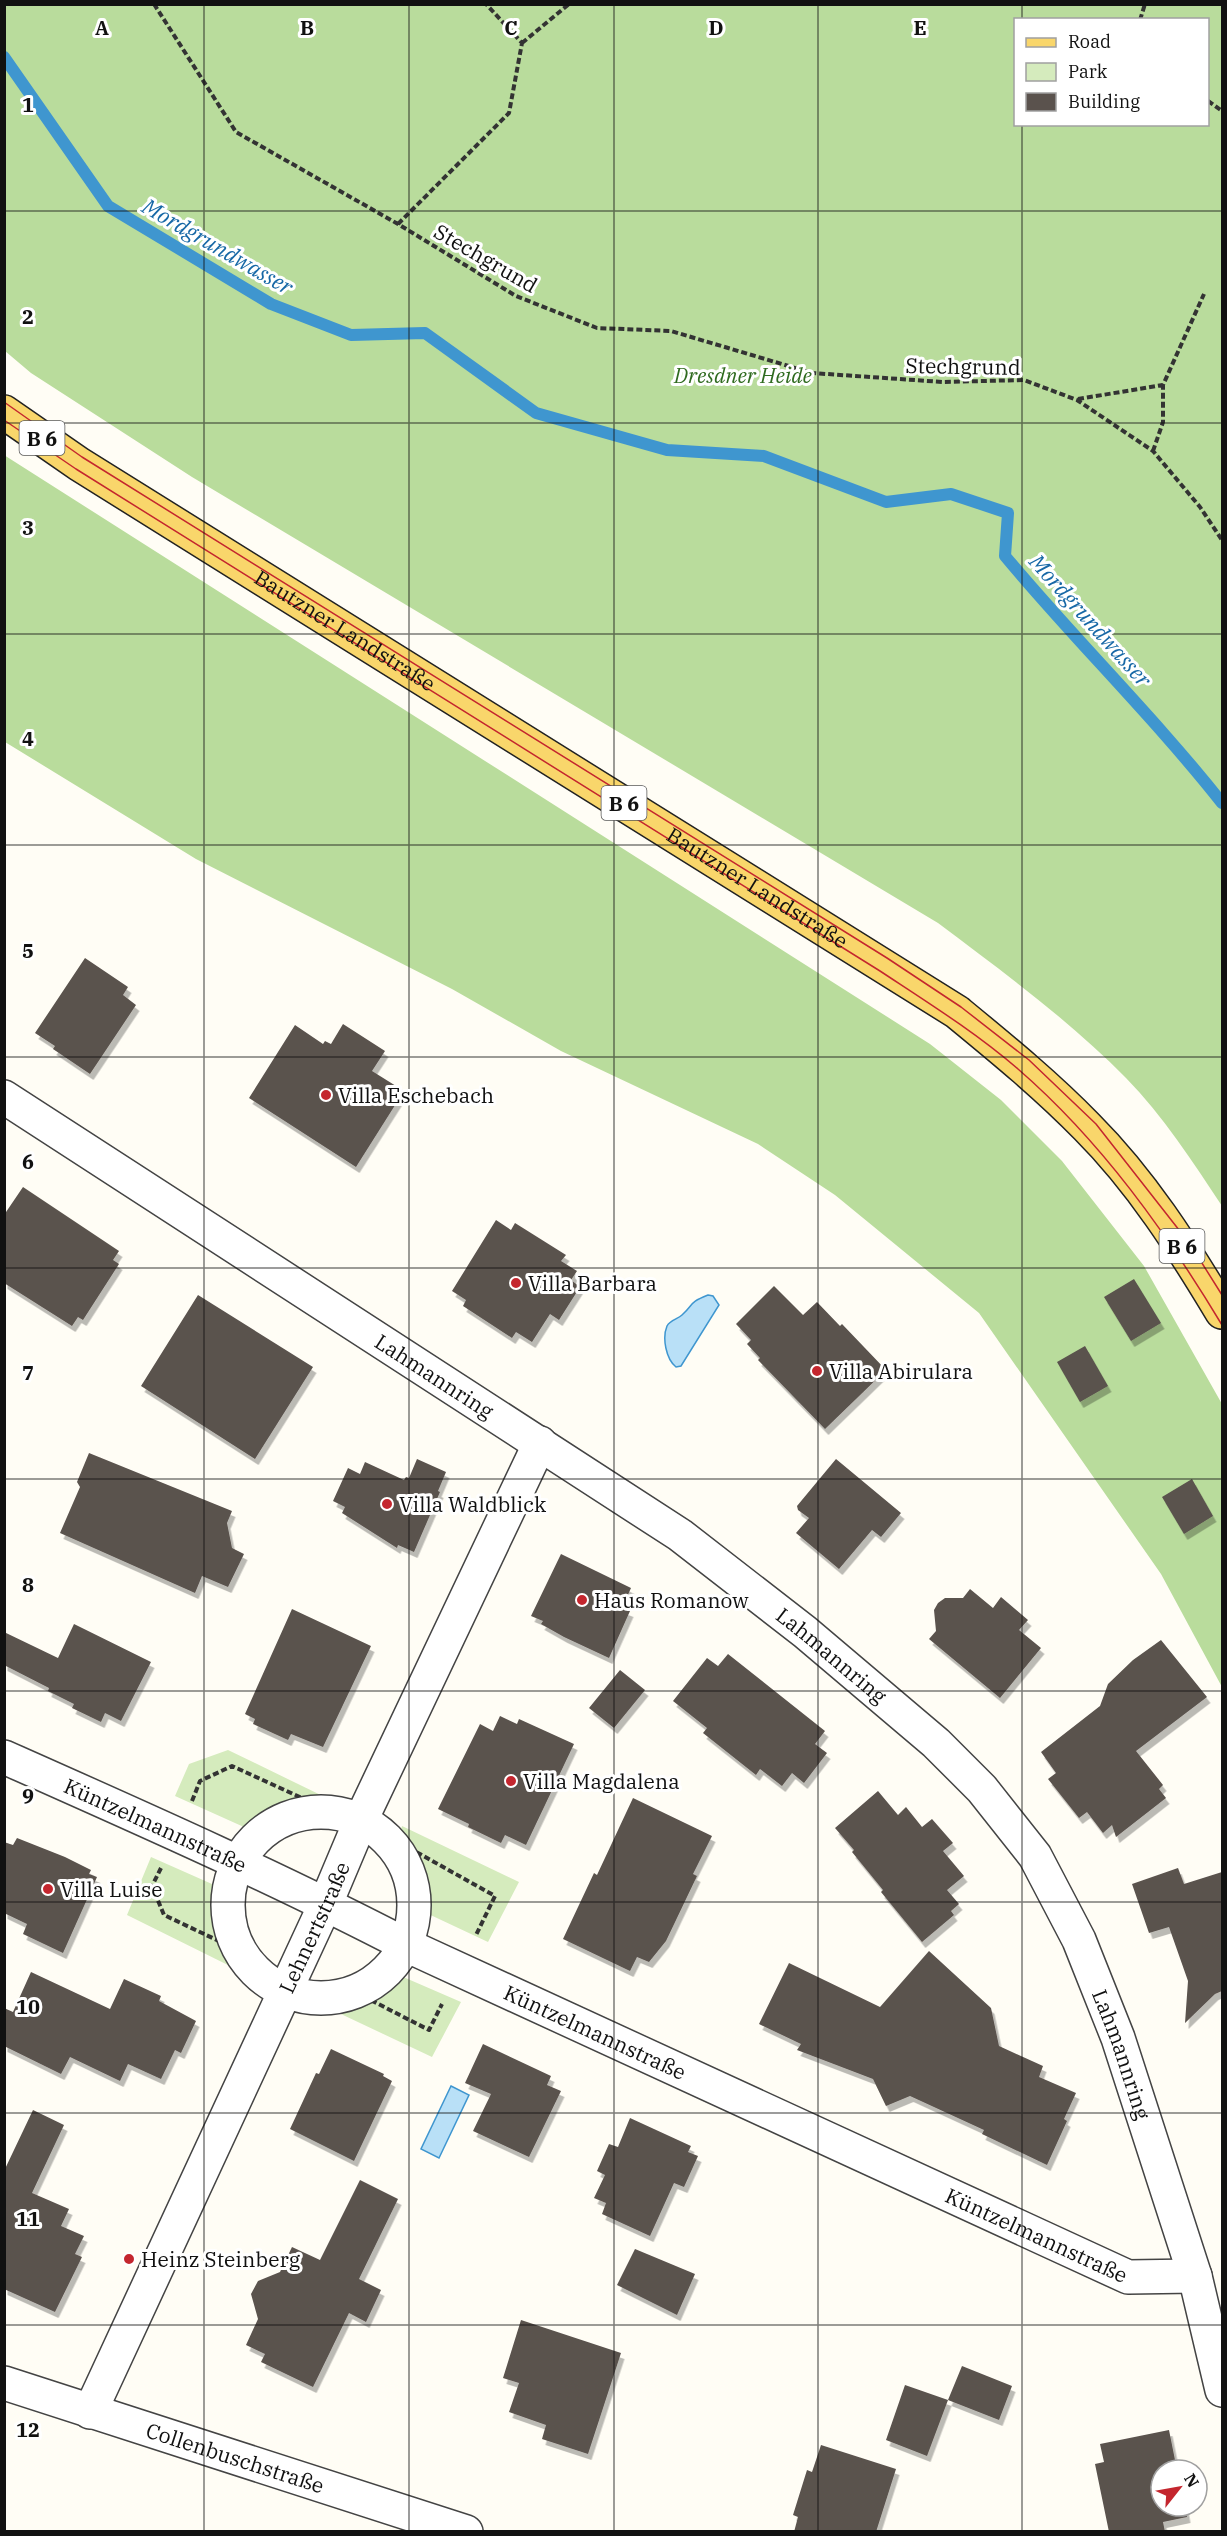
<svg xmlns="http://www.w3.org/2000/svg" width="1227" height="2536" font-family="'IBM Plex Serif',serif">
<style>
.green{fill:#d5ebbd}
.forest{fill:#b9dc9c;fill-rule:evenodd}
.water{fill:#b9e0f7;stroke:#3f96cf;stroke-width:1.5}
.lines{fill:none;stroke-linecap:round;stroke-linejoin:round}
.stream{stroke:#3f96cf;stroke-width:12}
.building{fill:#5a524d;filter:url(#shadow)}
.street-casing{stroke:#444;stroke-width:36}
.primary-casing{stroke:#222;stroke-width:36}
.path{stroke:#333;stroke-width:4;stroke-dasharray:6 3;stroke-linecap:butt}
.street{stroke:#fff;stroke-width:33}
.primary{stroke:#f9d66b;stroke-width:33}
.tram{stroke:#c4262e;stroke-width:1.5}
.grid{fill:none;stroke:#111;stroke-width:1.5;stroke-opacity:0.55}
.poi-dot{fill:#c4262e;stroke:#fff;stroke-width:2}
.labels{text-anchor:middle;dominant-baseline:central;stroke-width:6;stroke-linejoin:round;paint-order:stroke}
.shield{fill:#fff;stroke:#585858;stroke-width:1.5}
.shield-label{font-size:20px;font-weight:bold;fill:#111}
.street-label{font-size:21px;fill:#111;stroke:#fff}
.park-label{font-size:21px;font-style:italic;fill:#2f6b1f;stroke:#fff}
.poi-label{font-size:21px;fill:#111;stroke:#fff;text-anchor:start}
.water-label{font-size:22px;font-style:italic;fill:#1768a6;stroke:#fff}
.grid-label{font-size:20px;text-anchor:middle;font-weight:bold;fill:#111;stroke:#fff;stroke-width:6;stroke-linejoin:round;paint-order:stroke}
</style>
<defs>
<filter id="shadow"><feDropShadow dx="3.5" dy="6" stdDeviation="0" flood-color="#0004"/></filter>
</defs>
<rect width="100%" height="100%" fill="#fffdf5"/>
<path class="green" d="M228 1750 331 1800C298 1807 282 1810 255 1832L175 1796 189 1764Z
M402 1826 519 1882 488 1942 422 1911C421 1884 415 1860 399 1837Z
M151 1857 221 1888C217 1924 228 1941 244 1973L127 1915Z
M394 1973 461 2002 432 2057 324 2006C352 2000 371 1990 394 1973Z"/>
<path class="forest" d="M5 4 1222 5V1206C1193 1162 1163 1116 1126 1078 1069 1020 1003 972 938 923L192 477 31 373 5 351ZM1016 20H1208V124H1016Z
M4 455 930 1044 1001 1100 1062 1161 1144 1266 1222 1404V1687L1161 1574 979 1313 835 1195 758 1144 561 1051 452 989 196 859 5 742Z"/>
<path class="water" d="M708 1295 713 1296 719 1305 681 1366 676 1367C666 1359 662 1338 667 1326 670 1320 678 1319 682 1315 695 1303 688 1303 708 1295Z
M451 2086 469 2095 439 2158 421 2149Z"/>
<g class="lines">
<path class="stream" d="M4 57 108 206 271 304 351 335 425 333 536 413 667 450 764 456 886 502 951 494 1008 513 1005 556C1075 640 1154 717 1222 803"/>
</g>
<path class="building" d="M85 958 128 987 123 995 136 1005 90 1074 53 1049 55 1046 35 1033Z
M343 1024 385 1051 372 1071 404 1091 356 1167 249 1098 295 1025 323 1044 325 1041 331 1044Z
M23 1187 119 1251 113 1260 119 1264 83 1320 78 1317 72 1326 4 1283V1215Z
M496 1220 511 1230 515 1223 566 1255 561 1261 577 1271 571 1280 580 1287 559 1320 550 1314 532 1342 516 1332 512 1338 463 1306 466 1300 452 1291Z
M1134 1279 1161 1323 1131 1341 1104 1297Z
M774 1286 803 1315 817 1302 840 1326 842 1324 886 1370 825 1429 758 1360 760 1358 747 1344 751 1340 736 1324Z
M198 1295 313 1367 255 1459 141 1386Z
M1085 1346 1108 1386 1080 1402 1057 1362Z
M89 1453 232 1511 227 1523 232 1548 244 1554 228 1587 202 1576 195 1593 60 1533 80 1487 77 1482Z
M417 1459 446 1472 438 1491 440 1492 414 1552 398 1545 397 1548 342 1513 345 1507 333 1501 348 1468 360 1474 365 1462 404 1480 406 1477 409 1478Z
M836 1459 901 1513 881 1537 872 1530 839 1569 796 1533 809 1518 798 1510 797 1506Z
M1192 1479 1213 1516 1184 1534 1162 1497Z
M561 1554 631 1588 622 1608 630 1611 609 1658 564 1637 541 1624 543 1621 531 1616Z
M970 1589 993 1608 1001 1597 1028 1620 1019 1630 1041 1648 1000 1698 929 1639 936 1631 934 1610 938 1603 945 1598H963Z
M292 1609 371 1646 323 1747 291 1734 288 1740 253 1724 255 1719 245 1714Z
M74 1624 151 1662 121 1721 105 1713 101 1722 72 1708 74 1704 48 1691 49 1688 4 1665V1632L58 1658Z
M1161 1640 1207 1697 1136 1751 1163 1785 1159 1789 1166 1798 1116 1837 1112 1825 1103 1833 1087 1812 1079 1818 1048 1779 1056 1773 1041 1752 1100 1706 1108 1684 1133 1660Z
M728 1654 825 1731 815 1744 827 1753 804 1783 792 1773 782 1786 760 1769 756 1775 703 1733 707 1728 673 1701 707 1658 718 1666Z
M620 1670 645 1690 614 1728 589 1708Z
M500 1716 517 1724 519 1719 574 1744 526 1845 505 1835 501 1843 468 1827 469 1824 438 1809 480 1724 493 1731Z
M878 1791 898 1815 906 1807 922 1827 932 1819 953 1843 943 1851 964 1876 947 1890 959 1904 951 1911 954 1915 922 1942 881 1892 883 1890 852 1852 854 1850 835 1828Z
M633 1798 712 1836 693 1874 697 1876 666 1941 649 1962 637 1957 630 1971 563 1939 594 1873 597 1875Z
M17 1838 65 1857 91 1870 89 1874 97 1877 63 1953 23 1934 27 1924 4 1913V1842L13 1845Z
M1178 1868 1184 1884 1222 1872V1991L1215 1994 1185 2023 1188 1981 1169 1927 1149 1933 1132 1884Z
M929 1951 991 2008 999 2046 1043 2066 1039 2077 1076 2093 1064 2119 1067 2121 1047 2165 982 2134 984 2130 910 2096 886 2106 873 2079 797 2050 801 2044 759 2024 789 1963 880 2007Z
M31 1972 110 2009 124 1979 161 1996 159 2001 196 2021 181 2053 175 2050 161 2079 128 2064 120 2081 70 2057 61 2074 4 2046V2008L13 2012Z
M483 2044 551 2076 547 2085 561 2091 529 2157 473 2131 491 2094 465 2083Z
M331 2049 384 2074 383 2076 392 2081 354 2161 290 2129 316 2073 319 2074Z
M33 2110 64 2125 32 2193 69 2209 61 2226 84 2236 75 2254 82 2257 55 2312 4 2289V2171Z
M630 2118 691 2146 688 2152 698 2156 684 2187 674 2183 650 2236 602 2214 606 2203 594 2198 605 2175 597 2171 609 2144 618 2147Z
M360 2180 398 2199 359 2279 381 2290 366 2322 349 2313 313 2387 261 2362 265 2354 246 2345 258 2319 251 2294 258 2281 280 2272 292 2247 320 2260Z
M635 2249 695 2274 677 2315 617 2285Z
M521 2320 621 2353 588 2454 542 2439 546 2425 509 2412 519 2383 503 2378Z
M962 2366 1012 2386 999 2420 948 2400Z
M905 2385 948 2400 927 2456 886 2440Z
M1169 2430 1177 2470H1161V2506H1185L1187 2517 1163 2522 1165 2532H1109L1095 2464 1104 2462 1100 2444Z
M821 2445 896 2469 876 2532H794L798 2517 793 2515 807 2470 812 2472Z"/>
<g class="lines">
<defs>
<g id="street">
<path id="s1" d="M4 1097 680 1535 805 1632 936 1743 982 1789 1035 1856 1079 1940 1118 2038 1195 2276 1222 2390"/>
<path id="s2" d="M4 1757C139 1817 275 1877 406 1945L1128 2277 1195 2276"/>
<circle cx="321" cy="1905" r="93"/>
<path id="s3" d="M4 2383 466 2532"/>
<path id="s4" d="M90 2412 326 1903 361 1820 540 1443"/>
</g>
<g id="primary">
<path id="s5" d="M4 412 79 464 957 1012C1002 1049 1046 1085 1087 1127 1141 1181 1183 1247 1222 1312"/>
</g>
</defs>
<use href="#street" class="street-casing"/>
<use href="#primary" class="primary-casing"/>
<path class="path" d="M154 4 236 132 398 224 516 296 597 328 671 331 812 373 943 382 1024 380 1077 400 1153 451 1200 507 1222 540
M1140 20 1145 4
M522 43 569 4
M1208 101 1222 111
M398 224 509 113 522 43 486 4
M1078 399 1163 385
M1153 451 1163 422V385L1204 294
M192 1801 200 1781 232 1766 324 1808
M393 1839 495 1896 476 1935
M161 1868 152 1886 164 1915 240 1951
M355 1992 429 2030 442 2004"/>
<use href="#street" class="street"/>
<use href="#primary" class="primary"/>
<path class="tram" d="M4 402 82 457 887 958 961 1007 1029 1060 1096 1124 1190 1244 1222 1295
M4 420 76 469 880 971C927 1002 975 1032 1018 1069 1101 1141 1166 1232 1222 1325"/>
</g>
<path class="grid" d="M204 4V2532M409 4V2532M614 4V2532M818 4V2532M1022 4V20M1022 124V2532M4 211H1222M4 423H1222M4 634H1222M4 845H1222M4 1057H1222M4 1268H1222M4 1479H1222M4 1691H1222M4 1902H1222M4 2113H1222M4 2325H1222"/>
<g class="poi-dot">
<circle cx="326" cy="1095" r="6"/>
<circle cx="516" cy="1283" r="6"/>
<circle cx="817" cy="1371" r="6"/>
<circle cx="387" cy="1504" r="6"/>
<circle cx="582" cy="1600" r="6"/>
<circle cx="511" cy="1781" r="6"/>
<circle cx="48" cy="1889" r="6"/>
<circle cx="129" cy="2259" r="6"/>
</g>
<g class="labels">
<g class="shield">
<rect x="19.5" y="421" width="45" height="34" rx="4.5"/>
<rect x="601.5" y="786" width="45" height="34" rx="4.5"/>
<rect x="1159.5" y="1229" width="45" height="34" rx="4.5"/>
</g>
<g class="shield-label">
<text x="42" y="438">B 6</text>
<text x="624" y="803">B 6</text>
<text x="1182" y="1246">B 6</text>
</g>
<g class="street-label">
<text transform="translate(486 258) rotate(30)">Stechgrund</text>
<text transform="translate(963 366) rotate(1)">Stechgrund</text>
<text stroke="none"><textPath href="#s5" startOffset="405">Bautzner Landstraße</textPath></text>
<text stroke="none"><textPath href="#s5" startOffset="891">Bautzner Landstraße</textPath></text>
<text stroke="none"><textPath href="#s1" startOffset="513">Lahmannring</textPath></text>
<text stroke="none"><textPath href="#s1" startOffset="999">Lahmannring</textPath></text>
<text stroke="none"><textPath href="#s2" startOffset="166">Küntzelmannstraße</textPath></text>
<text stroke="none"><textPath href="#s4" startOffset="534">Lehnertstraße</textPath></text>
<text stroke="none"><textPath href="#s2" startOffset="652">Küntzelmannstraße</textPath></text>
<text stroke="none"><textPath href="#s1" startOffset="1503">Lahmannring</textPath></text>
<text stroke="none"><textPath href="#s2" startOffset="1138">Küntzelmannstraße</textPath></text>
<text stroke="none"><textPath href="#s3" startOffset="243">Collenbuschstraße</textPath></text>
</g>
<g class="park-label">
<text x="743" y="375">Dresdner Heide</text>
</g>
<g class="poi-label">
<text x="338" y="1095">Villa Eschebach</text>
<text x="528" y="1283">Villa Barbara</text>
<text x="829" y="1371">Villa Abirulara</text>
<text x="399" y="1504">Villa Waldblick</text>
<text x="594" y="1600">Haus Romanow</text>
<text x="523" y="1781">Villa Magdalena</text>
<text x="60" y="1889">Villa Luise</text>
<text x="141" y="2259">Heinz Steinberg</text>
</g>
<g class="water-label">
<text transform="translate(218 246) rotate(30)">Mordgrundwasser</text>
<text transform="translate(1091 620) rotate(48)">Mordgrundwasser</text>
</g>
</g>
<g class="grid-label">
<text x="102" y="35">A</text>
<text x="307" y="35">B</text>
<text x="511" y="35">C</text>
<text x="716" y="35">D</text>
<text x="920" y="35">E</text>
<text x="28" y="112">1</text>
<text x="28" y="324">2</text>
<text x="28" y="535">3</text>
<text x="28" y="746">4</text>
<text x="28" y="958">5</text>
<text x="28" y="1169">6</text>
<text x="28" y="1380">7</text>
<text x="28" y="1592">8</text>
<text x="28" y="1803">9</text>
<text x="28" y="2014">10</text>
<text x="28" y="2226">11</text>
<text x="28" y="2437">12</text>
</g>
<rect width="1227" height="2536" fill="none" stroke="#111111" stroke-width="12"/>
<rect x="1014" y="18" width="195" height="108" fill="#ffffff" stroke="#a0a0a0" stroke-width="1.5"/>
<rect x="1026" y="38" width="30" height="9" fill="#f9d66b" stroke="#a0a0a0" stroke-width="1.5"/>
<text x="1068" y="48" font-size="18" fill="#111111">Road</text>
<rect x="1026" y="63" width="30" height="18" fill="#d5ebbd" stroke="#a0a0a0" stroke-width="1.5"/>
<text x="1068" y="78" font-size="18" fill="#111111">Park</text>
<rect x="1026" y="93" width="30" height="18" fill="#5a524d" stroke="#a0a0a0" stroke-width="1.5"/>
<text x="1068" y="108" font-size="18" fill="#111111">Building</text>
<g transform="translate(1179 2488) rotate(59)"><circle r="28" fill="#ffffff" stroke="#a0a0a0" stroke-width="1.5"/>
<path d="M0-4.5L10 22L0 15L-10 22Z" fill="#c4262e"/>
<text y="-9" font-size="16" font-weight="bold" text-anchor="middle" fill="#111111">N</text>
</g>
</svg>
